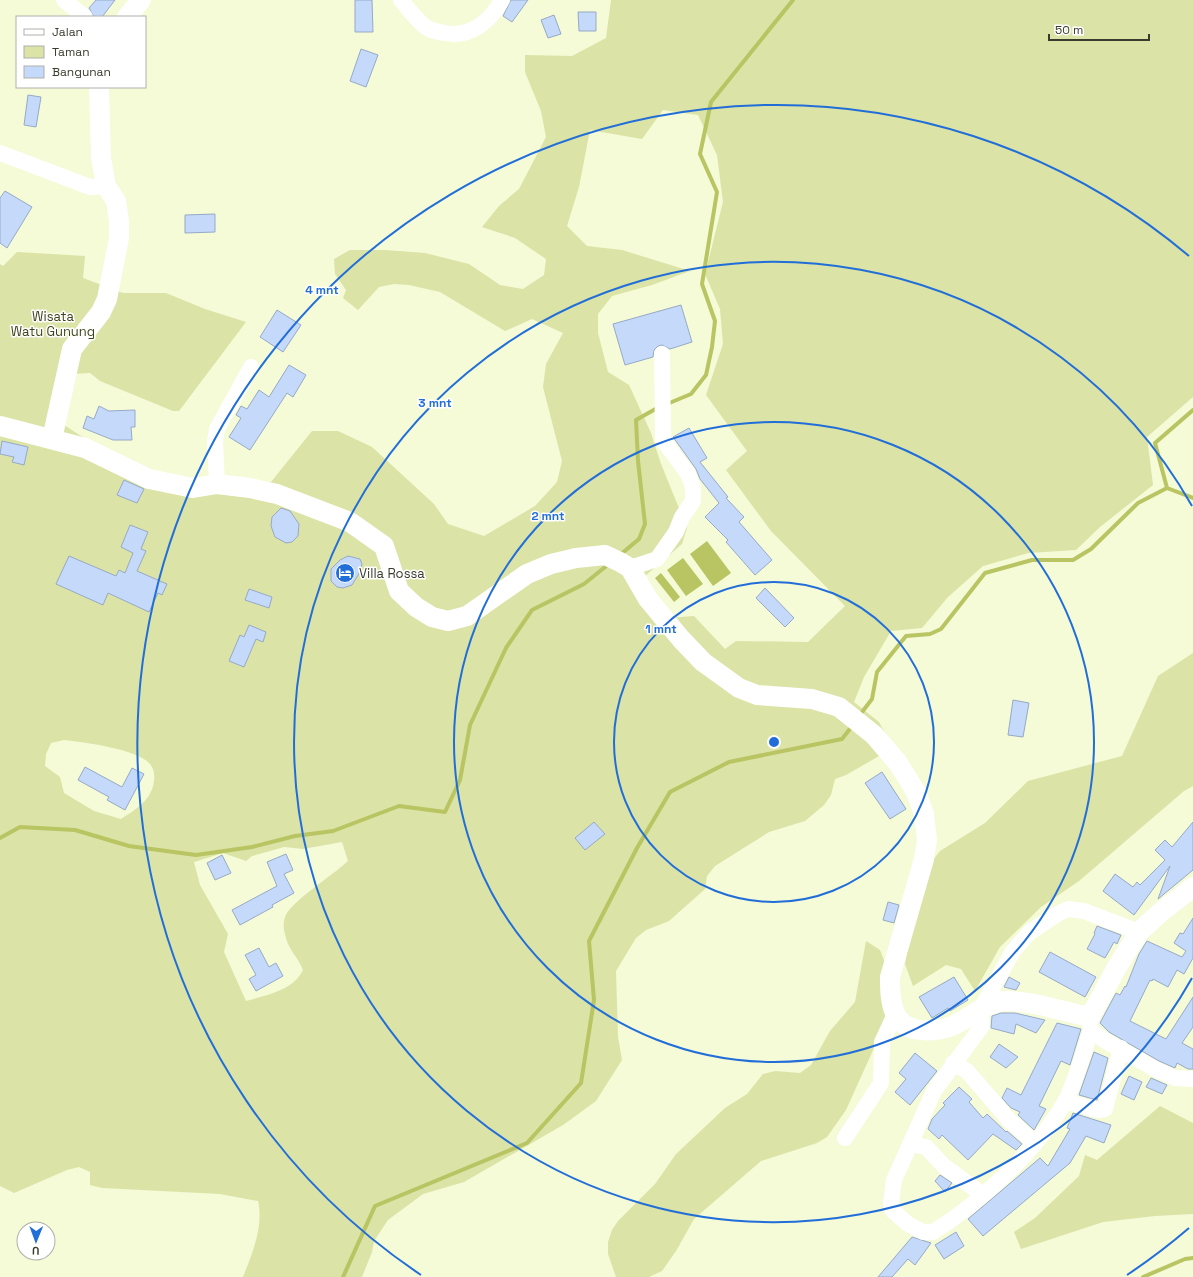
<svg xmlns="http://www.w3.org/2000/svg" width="1193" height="1277" font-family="'Space Grotesk',sans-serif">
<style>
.green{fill:#dbe3a6;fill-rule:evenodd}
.water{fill:#b9c462}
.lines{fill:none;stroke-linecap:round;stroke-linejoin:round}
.stream{stroke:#b9c462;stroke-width:4}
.building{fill:#c5dafa;stroke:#96a9c6}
.minor{stroke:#fff;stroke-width:16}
.tertiary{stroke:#fff;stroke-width:20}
.ring{fill:none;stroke:#226ed9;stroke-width:2}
.labels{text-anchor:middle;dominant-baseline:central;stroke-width:3;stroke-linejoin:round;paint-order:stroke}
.park-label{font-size:13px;fill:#3f431a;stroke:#fff}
.poi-label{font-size:13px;fill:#393b2d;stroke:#fff;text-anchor:start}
.centre{fill:#226ed9;stroke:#fff;stroke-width:2}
.ring-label{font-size:12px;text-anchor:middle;font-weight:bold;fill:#226ed9;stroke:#fff;stroke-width:3;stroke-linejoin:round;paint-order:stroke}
</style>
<rect width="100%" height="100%" fill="#f5fad7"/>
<path class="green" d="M611 0H1193V397L1147 437 1153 485 1100 527 1076 550 1028 553 983 566 948 597 922 628 891 631 864 677 854 702 879 722 893 748 846 775 835 779 831 795 824 805 805 821 769 832 715 866 707 876 705 889 669 921 646 930 636 938 616 971 618 1037 622 1060 596 1101 563 1125 464 1182 423 1194 388 1220 374 1241 372 1252 362 1277H243C252 1254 264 1226 258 1201L220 1194 102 1188 90 1185V1172L79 1167 67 1170 14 1193 0 1186V264L3 266 17 252 85 256 83 278 123 293H166L205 309 246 322 179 411H173L100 381 90 373 73 374 61 423 81 436 176 481 271 482 312 431H338L372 447 434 504 448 524 484 536 535 506 557 482 562 461 543 387 546 364 563 333 532 319 505 331 440 292 409 285 394 284 379 287 358 310 343 298 346 290 335 274 334 259 350 250H385L425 253 469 264 500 285 523 289 544 275 546 259 515 238 482 227 499 206 519 189 546 137 541 111 525 72V55L572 56 606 38ZM663 110 698 115 717 155 723 202 705 274 720 309 723 344 706 395 747 451 726 470 771 531 845 606 808 642 736 641 725 649 694 616 668 618 644 577 682 544 687 528 661 464 651 433 629 385 608 372 598 333V314L612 296 652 285 690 271 622 250 587 246 567 226 579 187 590 130 642 139ZM64 740C83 742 138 749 150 764 154 769 155 775 154 781 152 800 135 810 121 819L94 811 64 793 60 777 45 766 46 754 51 743ZM342 842 348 861C332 876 299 896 287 913 283 919 283 928 285 934 287 948 298 957 303 970 293 991 266 995 246 1001L224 952 228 934 200 885 194 862 223 853 246 861 252 856 284 847 303 849Z
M1193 653V786L1184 791 1079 881 1041 907 1000 947 975 991 961 969 946 965 913 986 905 964 919 878 940 851 985 823 1028 781 1122 756 1158 676Z
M866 941 880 950 890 976 893 1006 846 1110 827 1137 817 1143 761 1161 694 1219 676 1251 662 1271 649 1277H616L608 1254V1242L612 1230 618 1221 655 1184 676 1154 725 1108 747 1094 763 1074 775 1071 800 1073 811 1065 830 1031 855 1002Z
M1160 1106 1193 1123V1214L1155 1216 1103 1222 1021 1249 1014 1232 1035 1218 1079 1176 1085 1155 1097 1160Z"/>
<path class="water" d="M707 541 731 573 713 586 690 554Z
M683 558 703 584 686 596 667 570Z
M661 573 680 597 674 602 655 578Z"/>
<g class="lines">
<path class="stream" d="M667 404 691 394 706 375 712 347 715 321 702 284 717 192 700 154 711 102 793 0
M1167 488 1155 443 1193 410
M620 555 639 539 645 524 638 461 636 420 659 407
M859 716 872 699 877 672 906 636 930 634 941 629 985 573 1032 560H1073L1091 549 1138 503 1167 488 1193 498
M0 838 20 827 75 830 129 846 196 855 252 847 295 836 333 831 399 806 445 812 460 780 470 725 506 648 532 610 584 584 610 563
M343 1277 375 1206 527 1143 581 1083 594 1000 589 941 637 848 670 792 729 762 842 739 853 725
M1143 1277 1185 1259 1193 1258"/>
</g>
<path class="building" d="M96 0H115L102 17H94L89 8Z
M355 0H372L373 32H355Z
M511 0H528L512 22 503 16Z
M578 12H596V31H579Z
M554 15 561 34 548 38 541 20Z
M361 49 378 55 366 87 350 81Z
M28 95 41 97 36 127 24 125Z
M5 191 32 207 7 248 0 243V198Z
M215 214V232L185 233V215Z
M681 305 692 342 670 349 662 345 658 346 654 350 653 357 625 365 613 324Z
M277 310 301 325 283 352 260 337Z
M289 365 306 375 293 397 287 393 250 450 229 437 241 418 236 415 241 406 247 409 259 390 269 397Z
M99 406 109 411 135 410V427H131L132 440H113L83 428 87 416 94 419Z
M689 428 707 458 700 462 728 497 726 498 744 517 739 522 772 560 755 575 726 542 728 540 705 517 719 503 700 479 696 469 673 437Z
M2 441 28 447 24 465 12 462 14 457 0 454Z
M124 480 144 489 137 503 117 495Z
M281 508 290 511 299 524 298 536 292 542 286 543 275 537 271 526 272 517Z
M130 525 148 532 141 549 146 551 137 571 167 584 162 595 158 593 149 612 108 593 103 605 56 584 69 556 116 576 119 570 125 573 133 553 121 547Z
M348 556 360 559 362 564 360 572 352 585 343 588 337 587 331 581V569L340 560Z
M765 588 794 618 785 627 756 598Z
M249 589 272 597 269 608 245 600Z
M249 625 266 632 263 642 256 639 244 667 229 661 240 635 244 637Z
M1013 700 1029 703 1023 737 1008 735Z
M85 767 122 787 132 768 144 774 125 810 107 800 109 797 78 780Z
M882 772 906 809 890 819 865 783Z
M594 822 605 834 585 850 575 838Z
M1193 822V870L1158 899 1170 866 1134 915 1103 891 1115 874 1133 887 1137 882 1140 885 1165 860 1155 850 1165 840 1172 847Z
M286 854 293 870 284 874 294 893 272 905 273 907 240 925 232 910 277 886 267 862Z
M222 855 231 873 215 880 207 863Z
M888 902 899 905 894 923 883 920Z
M1193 918V958L1184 974 1177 970 1168 987 1153 979 1152 981 1150 980 1130 1021 1166 1039 1193 997V1027L1182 1043 1193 1049V1069H1188L1177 1063 1175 1068 1159 1061 1109 1032 1100 1023 1116 993 1120 995 1125 986 1126 987 1139 954 1147 941 1182 957 1186 951 1174 943 1180 933 1183 934Z
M1097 926 1121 935 1117 944 1114 942 1105 958 1087 949 1095 934 1094 933Z
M259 948 269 967 276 963 283 976 256 991 249 979 256 975 245 955Z
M1050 952 1096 977 1085 997 1039 972Z
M954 977 968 1000 950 1011 948 1008 932 1018 919 997Z
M1009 977 1020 983 1016 990 1004 987Z
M1001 1013H1015L1045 1020 1036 1033 1016 1024 1014 1034 991 1028 992 1016Z
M1057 1023 1081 1029 1070 1065 1061 1061 1039 1106 1046 1109 1034 1130 1018 1115 1020 1112 1011 1108 1002 1098 1007 1088 1021 1095Z
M999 1044 1018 1057 1006 1068 990 1057Z
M1094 1052 1108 1058 1097 1100 1079 1095Z
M915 1053 937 1071 910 1105 895 1092 906 1079 899 1073Z
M1129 1076 1142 1082 1134 1100 1121 1094Z
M1151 1078 1167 1085 1162 1094 1146 1087Z
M959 1087 972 1099 969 1102 983 1118 987 1114 1006 1132 1007 1131 1022 1144 1016 1150 993 1134 968 1160 942 1135 939 1139 928 1129 932 1119 945 1105 943 1103Z
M1073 1113 1111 1125 1104 1143 1086 1136 1070 1163 983 1236 968 1219 1040 1158 1048 1166 1070 1129 1067 1128Z
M940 1175 952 1183 945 1192 935 1181Z
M956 1232 964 1246 944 1259 935 1245Z
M912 1237 931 1243 915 1265 908 1259 892 1277H878Z"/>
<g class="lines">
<path class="minor" d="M64 0 85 17
M401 0C409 9 418 23 429 29 433 31 440 32 444 33 470 38 490 22 502 0
M0 153 90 187 106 186
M217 484 215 441 217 429 251 367
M630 568 657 559 676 532 682 517 693 501V487L688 474 663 440 662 354
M1090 1021 1091 1030 1104 1040 1155 1069 1175 1078 1193 1079
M1091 1030C1084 1051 1075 1083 1065 1102 1037 1150 980 1203 933 1232H923L908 1224 893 1211 891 1204 894 1180 934 1091 982 1026 981 1009 1013 951 1030 932 1059 913 1068 909 1084 911 1139 932
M953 1063 967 1071 1010 1121 1035 1143
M1065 1101 1097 1110 1105 1109 1121 1048
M845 1138 881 1083 882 1042 895 1014
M910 1144 926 1147 944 1166 983 1195"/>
<path class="tertiary" d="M127 17 141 0
M0 426 85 448 149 479 193 488 217 484 250 488 277 494 350 522 384 546 399 591 416 607 432 617 448 621 467 616 527 574 551 564 576 558 605 555 620 562 630 568 648 599 681 639 703 662 739 688 757 695 812 699 839 707 874 735 898 763 916 792 924 814 927 840 924 859 890 977C890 989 890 1002 895 1013 903 1033 931 1033 949 1027 969 1020 984 1002 1006 1001 1035 1001 1063 1012 1090 1017L1117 967 1139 932 1161 912 1193 887
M52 439 72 349 101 312 107 299 119 238V221L116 201 106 186 101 158 99 87"/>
</g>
<g class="ring">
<circle cx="774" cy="742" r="160"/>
<circle cx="774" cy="742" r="320"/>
<path d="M1192 978A480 480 0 1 1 1192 506"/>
<path d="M1189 1228A639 639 0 0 1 1127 1275M421 1275A639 639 0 1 1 1189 256"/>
</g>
<defs>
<symbol id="hotel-disc" viewBox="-11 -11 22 22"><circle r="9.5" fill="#226ed9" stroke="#fff"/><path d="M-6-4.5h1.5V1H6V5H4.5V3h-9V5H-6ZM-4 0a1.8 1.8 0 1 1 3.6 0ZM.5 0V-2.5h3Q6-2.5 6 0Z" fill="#fff"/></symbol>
</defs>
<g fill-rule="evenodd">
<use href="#hotel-disc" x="334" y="562" width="22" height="22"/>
</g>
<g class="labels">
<g class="park-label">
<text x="53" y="316">Wisata<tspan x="53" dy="15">Watu Gunung</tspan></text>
</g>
<g class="poi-label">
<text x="359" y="573">Villa Rossa</text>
</g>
</g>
<circle cx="774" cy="742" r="6" class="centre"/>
<g class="ring-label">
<text x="322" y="294">4 mnt</text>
<text x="435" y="407">3 mnt</text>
<text x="548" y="520">2 mnt</text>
<text x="661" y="633">1 mnt</text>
</g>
<rect x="16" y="16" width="130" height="72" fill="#ffffff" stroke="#b0b1ab"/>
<rect x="24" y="29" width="20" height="6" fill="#ffffff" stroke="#b0b1ab"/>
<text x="52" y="36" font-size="12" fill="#393b2d">Jalan</text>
<rect x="24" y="46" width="20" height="12" fill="#dbe3a6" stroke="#b0b1ab"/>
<text x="52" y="56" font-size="12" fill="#393b2d">Taman</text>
<rect x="24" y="66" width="20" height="12" fill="#c5dafa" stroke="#b0b1ab"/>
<text x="52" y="76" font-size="12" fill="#393b2d">Bangunan</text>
<g transform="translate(36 1241) rotate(181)"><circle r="19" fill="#ffffff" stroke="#b0b1ab"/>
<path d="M0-3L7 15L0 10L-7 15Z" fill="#226ed9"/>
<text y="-6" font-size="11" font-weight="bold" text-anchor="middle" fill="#393b2d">U</text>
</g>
<path d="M1049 34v6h100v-6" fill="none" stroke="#393b2d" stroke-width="2"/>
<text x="1055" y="34" font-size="12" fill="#393b2d" stroke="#ffffff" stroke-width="3" paint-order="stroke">50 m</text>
</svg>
